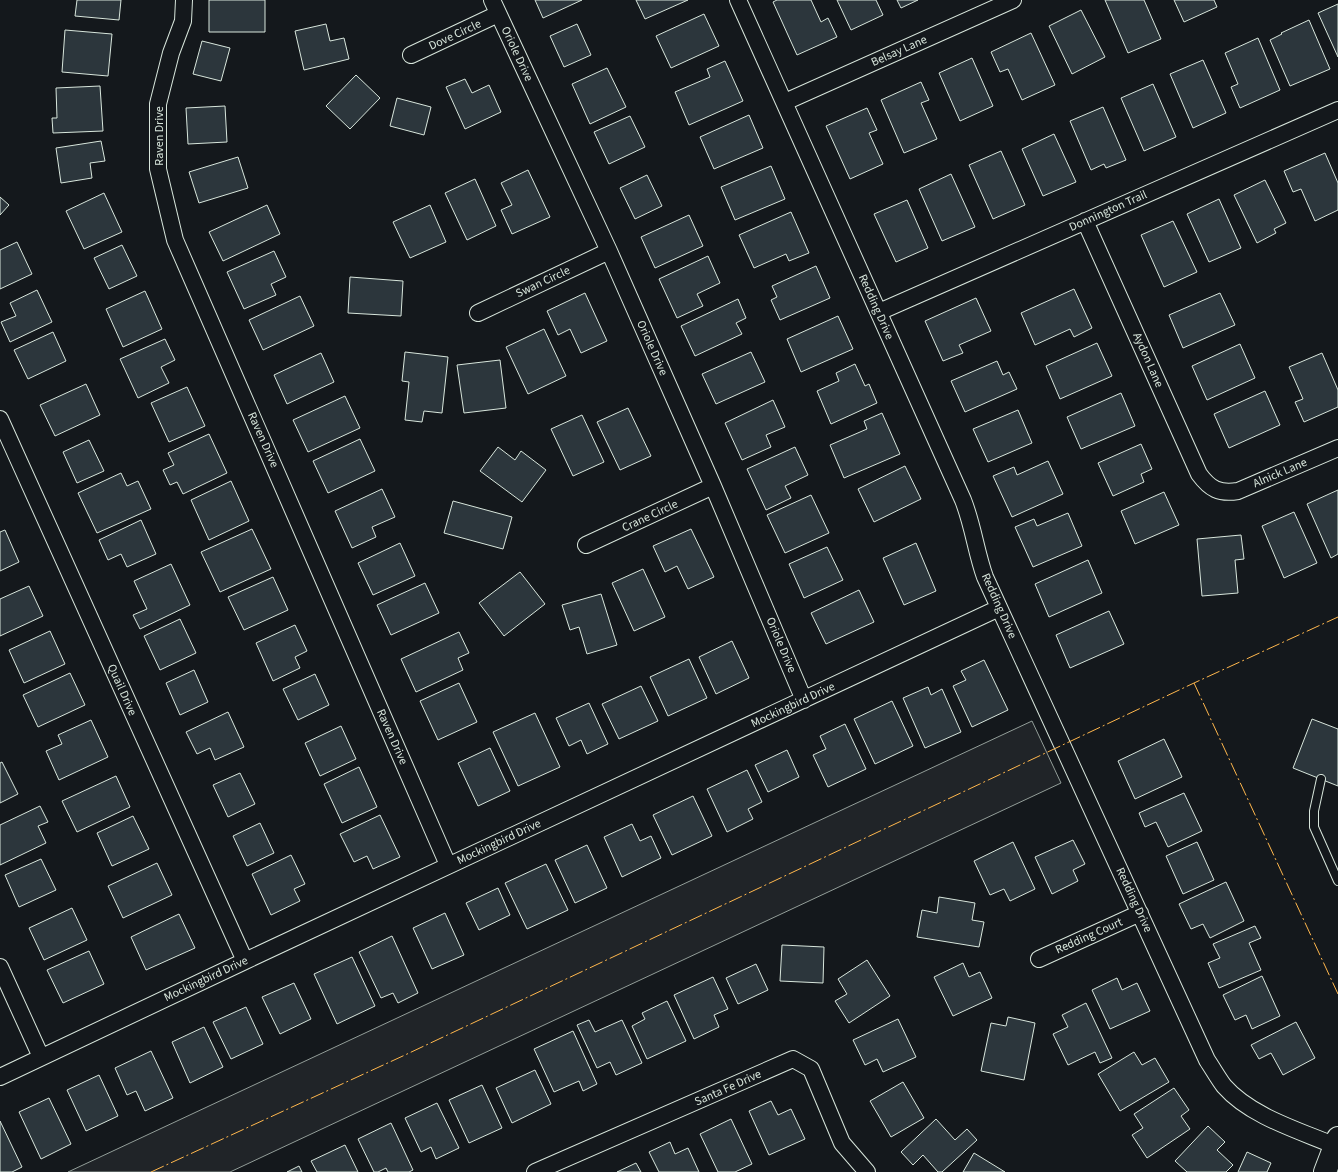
<svg xmlns="http://www.w3.org/2000/svg" width="1338" height="1172" font-family="'Source Sans 3',sans-serif">
<style>
.green{fill:#202428;stroke:#939e99}
.building{fill:#2c363c;stroke:#d8e6dc}
.lines{fill:none;stroke-linecap:round;stroke-linejoin:round}
.lane-casing{stroke:#d8e6dc;stroke-width:10}
.street-casing{stroke:#d8e6dc;stroke-width:18}
.secondary-casing{stroke:#d8e6dc;stroke-width:24}
.lane{stroke:#14181c;stroke-width:8}
.street{stroke:#14181c;stroke-width:16}
.secondary{stroke:#14181c;stroke-width:22}
.power{stroke:#ffb74d;stroke-width:1;stroke-dasharray:14 3 2 3;stroke-linecap:butt}
.labels{text-anchor:middle;dominant-baseline:central;stroke-width:3;stroke-linejoin:round;paint-order:stroke}
.street-label{font-size:12px;fill:#d8e6dc;stroke:#14181c}
</style>
<rect width="100%" height="100%" fill="#14181c"/>
<path class="green" d="M1032 721 1061 783 230 1172H68Z"/>
<path class="building" d="M77 0H121L119 20 75 16Z
M209 0H265V32H209Z
M535 0H582L543 18Z
M636 0H688L645 19Z
M777 0H811L821 22 828 18 837 37 797 55 773 2Z
M837 0H876L883 15 851 30Z
M897 0H918L901 8Z
M1105 0H1144L1161 39 1128 53Z
M1174 0H1214L1217 7 1184 22Z
M1338 4V57L1318 13Z
M1081 10 1105 57 1072 74 1049 26Z
M704 14 719 46 671 68 656 36Z
M1309 20 1330 69 1290 86 1270 40 1282 34 1281 33Z
M326 24 330 41 344 38 349 59 304 70 295 31Z
M577 24 591 55 564 67 550 36Z
M65 30 112 34 108 76 62 72Z
M1031 33 1055 85 1022 100 1008 69 1000 72 991 52Z
M1258 38 1280 90 1240 108 1231 87 1238 84 1225 53Z
M202 41 230 48 221 81 193 74Z
M972 58 993 106 960 121 939 73Z
M1203 60 1226 113 1193 128 1170 74Z
M725 61 743 101 689 125 675 92 710 77 707 69Z
M607 68 626 107 590 124 572 84Z
M356 75 380 98 350 129 326 106Z
M465 79 472 93 489 85 501 112 465 129 446 87Z
M921 82 929 100 921 103 937 139 904 153 881 100Z
M1153 84 1176 137 1144 151 1121 98Z
M100 86 103 131 53 133 52 118H57L56 88Z
M397 98 431 107 424 135 390 126Z
M225 106 227 142 188 144 186 108Z
M1103 107 1126 160 1106 168 1104 164 1091 170 1070 121Z
M867 108 877 130 869 133 883 164 850 179 826 126Z
M749 115 763 148 714 169 700 137Z
M630 116 645 147 609 164 594 132Z
M1054 134 1076 182 1043 196 1022 149Z
M101 141 105 161 90 163 92 178 61 183 56 148Z
M1001 151 1025 205 993 219 969 165Z
M1325 153 1338 183V210L1315 221 1301 189 1293 192 1284 171Z
M238 157 248 188 199 203 189 172Z
M771 166 785 199 735 220 721 187Z
M528 170 550 217 512 234 501 210 512 205 501 183Z
M951 174 975 227 942 241 919 189Z
M647 175 662 206 635 219 620 188Z
M475 179 496 226 467 240 445 193Z
M1265 180 1286 223 1274 229 1276 233 1257 243 1234 195Z
M104 193 122 232 84 249 66 211Z
M0 197 9 205 0 215Z
M1219 199 1241 248 1209 262 1187 214Z
M907 200 928 248 896 262 874 214Z
M267 205 280 234 223 261 209 232Z
M430 205 446 242 410 258 393 222Z
M791 212 809 253 789 261 786 254 754 268 739 235Z
M689 215 703 246 655 268 641 237Z
M1173 221 1197 272 1164 287 1141 235Z
M17 242 32 274 0 289V250Z
M122 245 137 276 109 289 94 258Z
M274 251 286 277 271 284 276 295 244 309 227 272Z
M708 256 720 283 697 294 703 306 677 318 659 279Z
M816 266 830 298 780 320 771 300 777 297 772 286Z
M350 277 403 281 401 316 348 313Z
M1074 289 1092 328 1074 337 1070 329 1035 345 1021 313Z
M37 290 52 322 10 342 1 322 16 316 10 303Z
M145 291 162 329 123 347 106 309Z
M585 293 607 341 581 353 570 329 558 335 547 311Z
M1220 293 1235 325 1183 348 1169 315Z
M300 296 314 326 263 350 249 320Z
M976 298 991 331 959 345 963 353 943 361 925 321Z
M738 299 746 318 736 323 742 334 695 356 681 326Z
M838 316 853 349 801 372 787 339Z
M544 329 566 376 528 394 506 347Z
M53 332 66 361 28 379 14 350Z
M165 339 175 360 161 367 169 383 138 398 120 359Z
M1097 343 1112 376 1060 399 1046 366Z
M1240 344 1255 378 1207 400 1192 366Z
M405 352 448 357 442 413 424 411 422 422 405 420 409 382 402 381Z
M751 352 765 382 716 404 702 374Z
M321 353 334 382 287 404 274 375Z
M1322 353 1338 390V407L1304 422 1295 402 1303 399 1289 367Z
M500 360 506 408 464 413 457 365Z
M997 361 1003 375 1009 372 1017 389 965 412 951 381Z
M855 364 865 386 869 384 877 403 831 424 817 391 839 381 836 373Z
M86 384 100 415 55 436 40 405Z
M187 387 205 426 169 442 151 403Z
M1265 391 1280 425 1229 448 1214 414Z
M1121 393 1135 426 1081 449 1067 417Z
M345 396 360 428 308 452 293 420Z
M773 400 785 427 766 435 771 447 742 460 725 423Z
M628 408 651 456 620 470 597 422Z
M1018 410 1032 443 988 462 973 429Z
M882 413 900 454 844 478 830 445 867 429 864 421Z
M582 415 604 462 573 476 551 429Z
M209 434 227 473 183 494 177 482 170 485 163 470 174 465 168 453Z
M360 439 375 471 328 493 313 461Z
M89 440 104 471 77 483 63 452Z
M1141 444 1152 469 1141 474 1144 482 1113 496 1098 463Z
M498 447 515 460 521 451 546 470 522 502 480 471Z
M795 447 808 475 785 486 791 498 766 510 747 469Z
M1048 461 1063 494 1012 517 993 476 1014 467 1017 475Z
M905 466 921 499 874 522 858 489Z
M121 473 127 486 138 481 151 509 97 533 78 493Z
M231 481 249 521 209 540 191 500Z
M382 489 395 517 372 527 376 537 352 548 335 511Z
M1338 490V554L1331 558 1307 504Z
M1164 492 1179 525 1135 544 1121 511Z
M811 495 829 533 785 553 767 515Z
M453 501 512 517 503 549 444 533Z
M1294 512 1317 563 1284 578 1262 526Z
M1068 513 1082 546 1033 567 1015 527 1034 519 1037 526Z
M141 520 156 554 127 567 121 554 108 560 99 540Z
M252 529 271 569 220 592 201 552Z
M691 529 714 577 688 589 677 566 665 572 653 546Z
M5 530 19 562 0 571V532Z
M1241 535 1244 559 1235 560 1238 593 1202 596 1197 539Z
M400 543 415 576 373 595 358 563Z
M916 543 936 591 904 605 883 558Z
M827 547 843 580 804 598 789 564Z
M1088 560 1102 593 1049 617 1035 584Z
M171 564 190 605 140 629 133 615 147 609 134 581Z
M643 569 665 617 634 631 612 583Z
M520 572 545 604 504 636 479 603Z
M273 577 288 610 244 630 228 597Z
M425 583 439 613 391 635 377 605Z
M29 586 43 616 0 636V599Z
M859 590 874 622 826 644 811 613Z
M601 594 617 645 587 654 579 627 570 630 562 605Z
M1109 611 1124 644 1070 668 1056 635Z
M180 619 196 653 160 670 144 636Z
M295 625 307 651 295 657 300 668 273 681 256 643Z
M50 631 65 664 24 683 9 650Z
M459 632 469 653 458 658 463 670 416 692 401 659Z
M732 641 749 678 716 694 699 657Z
M689 659 707 698 668 716 650 677Z
M984 660 1008 710 972 727 953 686 966 680 961 671Z
M194 670 208 702 180 715 166 683Z
M70 673 85 705 38 727 23 695Z
M315 674 329 705 298 720 283 689Z
M459 683 477 722 438 740 420 701Z
M641 686 658 721 619 739 602 704Z
M928 687 931 695 942 689 961 732 925 748 903 698Z
M892 701 913 746 875 764 854 719Z
M589 703 608 744 587 754 581 740 569 746 556 718Z
M228 712 244 747 215 760 210 748 197 754 186 732Z
M535 713 560 767 518 786 493 732Z
M1312 719 1338 729V786L1293 768Z
M91 720 108 757 59 780 46 751 62 744 58 735Z
M845 724 866 769 828 787 813 755 826 749 820 736Z
M341 726 356 759 320 776 305 743Z
M1164 739 1182 777 1135 799 1118 761Z
M490 748 510 791 478 806 458 763Z
M787 750 799 777 768 792 755 765Z
M2 762 18 794 0 803V763Z
M359 767 377 807 342 823 324 784Z
M747 770 762 802 748 809 753 819 727 832 707 789Z
M240 773 255 804 228 817 213 785Z
M116 776 130 807 77 832 62 801Z
M1184 793 1202 831 1168 847 1156 822 1145 827 1139 813Z
M693 796 712 836 672 855 653 815Z
M40 806 48 822 38 826 46 843 0 865V825Z
M380 815 400 857 373 869 367 856 354 862 340 834Z
M133 816 149 849 112 866 97 833Z
M260 823 274 853 247 866 233 836Z
M632 824 640 841 651 836 661 858 622 877 604 837Z
M1073 840 1085 864 1073 870 1078 881 1052 894 1035 857Z
M1013 842 1035 889 1010 901 1004 889 990 895 974 861Z
M1197 842 1214 880 1183 894 1166 856Z
M587 845 607 888 575 903 555 860Z
M291 855 305 884 294 889 300 901 271 915 252 874Z
M41 859 56 890 19 907 5 875Z
M157 863 172 895 123 918 108 886Z
M546 864 568 910 527 929 505 883Z
M1226 882 1244 921 1210 938 1203 924 1191 929 1179 904Z
M498 888 510 915 479 930 466 903Z
M939 897 975 903 972 920 984 922 979 947 917 937 922 910 937 913Z
M72 908 87 940 44 960 29 928Z
M445 913 464 955 432 969 413 928Z
M179 914 195 948 146 970 131 937Z
M1255 926 1261 938 1249 943 1261 970 1219 988 1208 963 1220 958 1213 944Z
M392 936 418 993 398 1003 393 993 381 998 359 952Z
M782 945 824 947 823 983 780 981Z
M89 951 104 984 63 1003 47 970Z
M352 957 375 1006 337 1024 314 974Z
M867 960 890 996 849 1023 835 1001 847 994 838 979Z
M963 963 969 977 980 972 992 998 953 1016 934 977Z
M756 964 768 990 738 1004 726 978Z
M1262 976 1280 1016 1252 1029 1246 1015 1235 1020 1223 995Z
M713 977 728 1009 714 1015 719 1027 694 1039 674 995Z
M1117 978 1122 990 1137 983 1150 1011 1110 1029 1092 990Z
M294 983 311 1019 280 1034 262 997Z
M667 1001 686 1041 647 1059 632 1026 645 1019 642 1013Z
M1086 1003 1112 1058 1100 1063 1095 1052 1068 1065 1053 1034 1068 1027 1062 1015Z
M246 1007 263 1044 231 1059 213 1022Z
M1008 1017 1035 1023 1024 1080 981 1071 991 1023 1006 1026Z
M898 1019 916 1057 883 1072 877 1059 865 1065 853 1040Z
M589 1020 595 1032 622 1020 642 1063 616 1075 610 1062 597 1068 577 1025Z
M1296 1022 1315 1058 1283 1075 1271 1053 1259 1059 1251 1045Z
M204 1027 223 1067 190 1083 172 1042Z
M573 1031 597 1084 583 1091 579 1081 554 1092 534 1049Z
M151 1051 173 1098 145 1111 136 1091 127 1095 115 1068Z
M1134 1052 1142 1065 1155 1058 1169 1082 1120 1111 1098 1074Z
M535 1070 551 1104 512 1123 496 1088Z
M99 1075 118 1116 86 1131 67 1090Z
M903 1082 924 1118 891 1137 870 1101Z
M482 1085 502 1128 469 1143 449 1100Z
M1174 1088 1189 1110 1181 1116 1190 1129 1147 1158 1132 1135 1143 1128 1134 1114Z
M49 1098 71 1144 41 1159 19 1112Z
M771 1101 778 1115 791 1109 805 1139 769 1155 749 1111Z
M437 1103 459 1148 436 1159 431 1147 421 1152 405 1118Z
M731 1119 752 1164 735 1172H718L700 1134Z
M936 1119 955 1140 967 1129 977 1140 942 1172H938L923 1155 913 1165 901 1152Z
M0 1121 22 1167 12 1172H0Z
M391 1123 413 1170 409 1172H388L386 1168 378 1172H374L358 1139Z
M1208 1126 1225 1142 1217 1150 1233 1165 1226 1172H1187L1175 1161Z
M670 1142 675 1154 688 1148 699 1172H659L649 1152Z
M345 1145 358 1172H317L311 1161Z
M1247 1152 1271 1163 1267 1172H1238Z
M974 1153 1005 1172H963Z
M636 1163 641 1172H617Z
M299 1166 302 1172H287Z"/>
<g class="lines">
<defs>
<path id="lane" d="M1321 779 1314 811V827L1338 881"/>
<path id="street" d="M184 0 183 21 171 53 158 104V169L175 240 448 865
M492 0 609 251 713 486 804 700
M738 0 963 500C973 525 976 552 985 577L1207 1060C1213 1069 1218 1078 1224 1086 1251 1117 1301 1131 1338 1147
M411 55 498 14
M785 102 1013 0
M1085 221 1199 474C1210 489 1219 494 1238 491L1338 448
M879 312 1338 110
M478 313 609 251
M0 419 245 961
M586 545 713 486
M1039 959 1140 913
M0 967 41 1057
M0 1077 245 961 999 608
M535 1172 793 1059 811 1069 842 1143 867 1172"/>
<path id="secondary" d="M1325 1172 1338 1138"/>
</defs>
<use href="#lane" class="lane-casing"/>
<use href="#street" class="street-casing"/>
<use href="#secondary" class="secondary-casing"/>
<use href="#lane" class="lane"/>
<use href="#street" class="street"/>
<use href="#secondary" class="secondary"/>
<path class="power" d="M1194 683 1338 994
M151 1172 405 1055 1194 683 1338 617"/>
</g>
<g class="labels">
<g class="street-label">
<text transform="translate(455 35) rotate(-25)">Dove Circle</text>
<text transform="translate(899 51) rotate(-24)">Belsay Lane</text>
<text transform="translate(517 54) rotate(65)">Oriole Drive</text>
<text transform="translate(159 136) rotate(-90)">Raven Drive</text>
<text transform="translate(1108 211) rotate(-24)">Donnington Trail</text>
<text transform="translate(543 282) rotate(-25)">Swan Circle</text>
<text transform="translate(876 307) rotate(66)">Redding Drive</text>
<text transform="translate(652 348) rotate(66)">Oriole Drive</text>
<text transform="translate(1148 360) rotate(66)">Aydon Lane</text>
<text transform="translate(263 440) rotate(66)">Raven Drive</text>
<text transform="translate(1280 473) rotate(-23)">Alnick Lane</text>
<text transform="translate(650 516) rotate(-25)">Crane Circle</text>
<text transform="translate(999 606) rotate(66)">Redding Drive</text>
<text transform="translate(781 645) rotate(67)">Oriole Drive</text>
<text transform="translate(122 690) rotate(66)">Quail Drive</text>
<text transform="translate(793 705) rotate(-25)">Mockingbird Drive</text>
<text transform="translate(392 737) rotate(66)">Raven Drive</text>
<text transform="translate(499 842) rotate(-25)">Mockingbird Drive</text>
<text transform="translate(1134 900) rotate(65)">Redding Drive</text>
<text transform="translate(1089 936) rotate(-24)">Redding Court</text>
<text transform="translate(206 979) rotate(-25)">Mockingbird Drive</text>
<text transform="translate(728 1088) rotate(-24)">Santa Fe Drive</text>
</g>
</g>
</svg>
